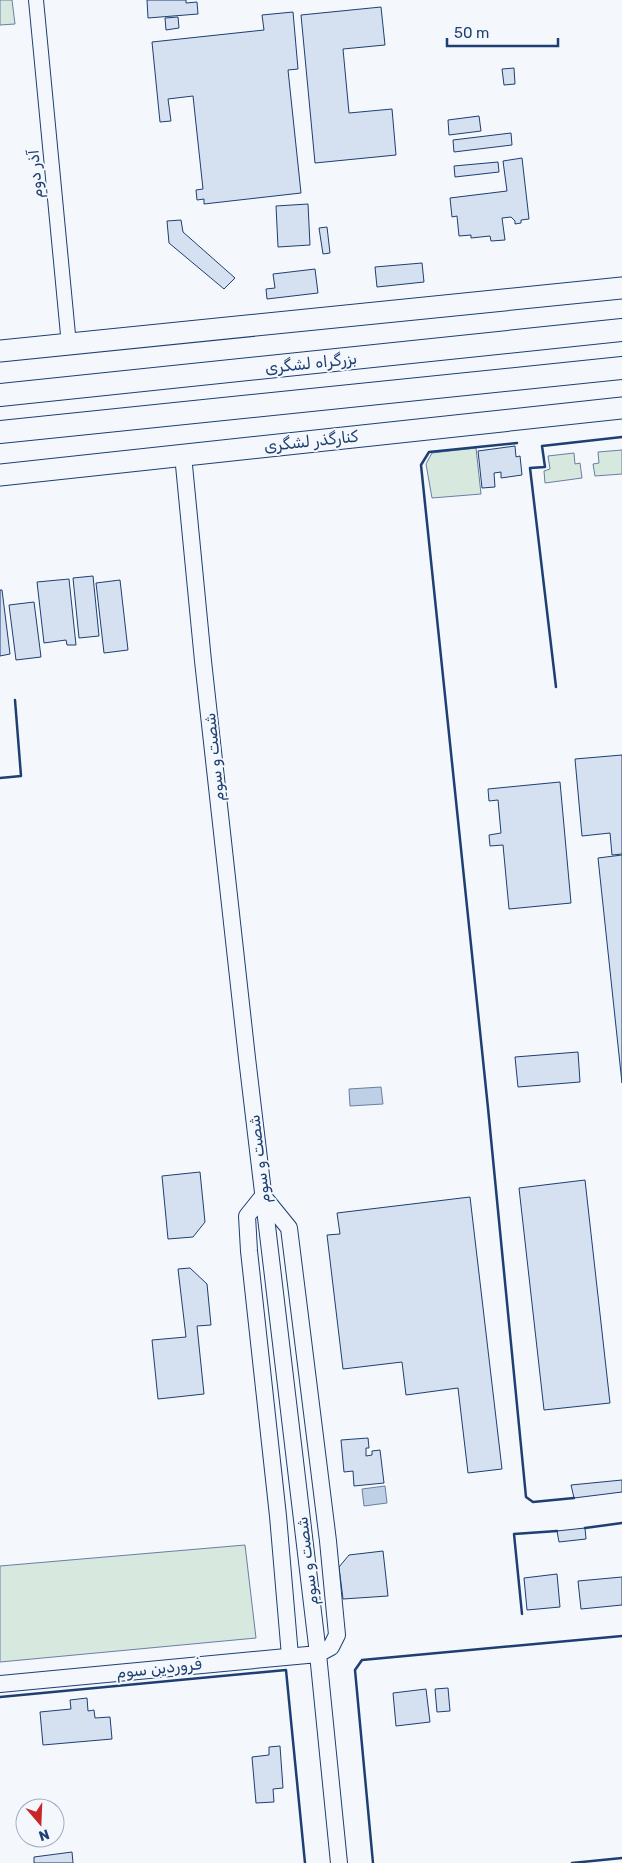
<svg xmlns="http://www.w3.org/2000/svg" width="622" height="1863" font-family="Rubik,'Noto Naskh Arabic',sans-serif">
<style>
.green{fill:#d7e8df;stroke:#687fa3}
.water{fill:#bed0e5;stroke:#687fa3}
.building{fill:#d5e0f0;stroke:#1d3f73}
.lines{fill:none;stroke-linecap:round;stroke-linejoin:round}
.minor-casing{stroke:#1d3f73;stroke-width:16}
.tertiary-casing{stroke:#1d3f73;stroke-width:18}
.primary-casing{stroke:#1d3f73;stroke-width:23}
.trunk-casing{stroke:#1d3f73;stroke-width:24}
.minor{stroke:#f4f7fb;stroke-width:14}
.tertiary{stroke:#f4f7fb;stroke-width:16}
.primary{stroke:#f4f7fb;stroke-width:21}
.trunk{stroke:#f4f7fb;stroke-width:22}
.wall{stroke:#1d3f73;stroke-width:2.5}
.labels{text-anchor:middle;dominant-baseline:central;stroke-width:4;stroke-linejoin:round;paint-order:stroke}
.street-label{font-size:16px;fill:#1d3f73;stroke:#f4f7fb}
</style>
<rect width="100%" height="100%" fill="#f4f7fb"/>
<path class="green" d="M0 0H12L15 24 0 25Z
M476 448 481 494 432 498 426 464 432 453Z
M622 450V474L595 476 593 464 599 463 598 452Z
M574 453 575 464 580 463 582 478 545 483 544 471 550 469 548 456Z
M245 1545 256 1638 0 1662V1566Z"/>
<path class="water" d="M381 1087 383 1104 350 1106 349 1089Z
M385 1486 387 1503 364 1506 362 1489Z"/>
<path class="building" d="M147 0H186V3L197 2 198 14 148 18Z
M381 7 385 45 343 49 349 113 392 109 396 155 315 163 301 15Z
M293 12 298 69 288 70 301 193 204 204V199L197 200 196 190 203 189 193 96 168 99 171 121 160 122 152 42 264 30 262 15Z
M178 17 179 28 166 30 165 18Z
M514 68 515 84 504 85 502 69Z
M479 116 481 131 449 135 448 120Z
M511 133 512 145 454 152 453 140Z
M522 158 529 219 521 220V223L515 224V221L511 217 502 218 505 240 491 241 490 236 471 238V235L459 236 457 216 452 217 450 198 507 191 503 161Z
M498 162 499 172 455 177 454 166Z
M308 204 310 245 278 247 276 206Z
M181 220 183 232 235 278 224 289 169 243 167 221Z
M327 227 330 253 323 254 319 228Z
M422 263 424 282 377 287 375 267Z
M315 269 318 293 267 299 266 289 275 288 273 274Z
M515 446 516 457 520 456 522 475 501 478V472L494 473 495 487 482 488 478 451Z
M93 576 99 636 79 638 73 578Z
M69 579 76 645H67L66 640 44 643 37 582Z
M120 580 128 650 104 653 96 583Z
M0 590H2L10 654 0 656Z
M34 602 41 657 16 660 9 605Z
M622 755V854L612 855 610 833 582 836 575 759Z
M560 782 571 903 509 909 503 845 490 846 489 835 501 833 498 800 489 801 488 789Z
M622 855V1083L598 858Z
M578 1052 580 1082 518 1087 515 1057Z
M200 1172 205 1222 193 1237 168 1239 162 1176Z
M585 1180 610 1403 544 1410 519 1188Z
M470 1197 502 1469 468 1473 458 1388 406 1395 402 1362 343 1369 327 1235 340 1234 337 1213Z
M190 1268 207 1284 211 1325 197 1326 204 1394 158 1399 152 1340 186 1337 178 1269Z
M368 1438 369 1448H366V1456L372 1455V1451L380 1450 384 1483 354 1486 353 1471 344 1472 341 1440Z
M622 1480V1492L574 1498 571 1485Z
M585 1528 586 1539 559 1542 557 1531Z
M383 1551 388 1596 343 1599 339 1567 349 1555Z
M557 1574 560 1607 527 1610 524 1578Z
M622 1577V1605L581 1609 578 1581Z
M448 1688 450 1711 437 1712 435 1689Z
M426 1689 430 1722 396 1726 393 1693Z
M87 1698 88 1711 94 1710 95 1718 110 1717 112 1739 43 1745 40 1712 71 1709 70 1700Z
M280 1746 283 1788 273 1789 274 1802 256 1803 252 1757 269 1755V1747Z
M72 1852 73 1863H34V1857Z"/>
<g class="lines">
<defs>
<path id="minor" d="M36 0 69 345"/>
<path id="tertiary" d="M183 455 203 661 247 1058 318 1654 339 1863
M0 1684 318 1654 331 1647 337 1635 328 1541 289 1228 263 1196 247 1216 249 1251 278 1516 290 1656"/>
<path id="primary" d="M0 351 622 288
M0 475 622 408"/>
<path id="trunk" d="M0 395 622 330
M0 432 622 368"/>
</defs>
<use href="#minor" class="minor-casing"/>
<use href="#tertiary" class="tertiary-casing"/>
<use href="#primary" class="primary-casing"/>
<use href="#trunk" class="trunk-casing"/>
<use href="#minor" class="minor"/>
<use href="#tertiary" class="tertiary"/>
<use href="#primary" class="primary"/>
<use href="#trunk" class="trunk"/>
<path class="wall" d="M517 443 429 452 421 465 488 1108 526 1497 533 1502 574 1498
M556 687 530 468 545 467 542 446 622 437
M0 778 21 776 15 700
M585 1528 622 1523
M522 1614 514 1534 557 1531
M0 1697 286 1670 305 1863
M373 1863 355 1670 362 1660 622 1636
M572 1863 622 1858"/>
</g>
<g class="labels">
<g class="street-label">
<text transform="translate(35 174) rotate(-95)">آذر دوم</text>
<text transform="translate(311 363) rotate(-6)">بزرگراه لشگری</text>
<text transform="translate(311 441) rotate(-6)">کنارگذر لشگری</text>
<text transform="translate(214 757) rotate(-96)">شصت و سوم</text>
<text transform="translate(259 1159) rotate(-97)">شصت و سوم</text>
<text transform="translate(307 1561) rotate(-97)">شصت و سوم</text>
<text transform="translate(159 1668) rotate(-6)">فروردین سوم</text>
</g>
</g>
<g transform="translate(40 1823) rotate(161)"><circle r="24" fill="#f4f7fb" stroke="#9eadc5"/>
<path d="M0-4L9 19L0 12L-9 19Z" fill="#c62828"/>
<text y="-8" font-size="14" font-weight="bold" text-anchor="middle" fill="#1d3f73">N</text>
</g>
<path d="M447 38v8h111v-8" fill="none" stroke="#1d3f73" stroke-width="2.5"/>
<text x="454" y="38" font-size="15" fill="#1d3f73" stroke="#f4f7fb" stroke-width="4" paint-order="stroke">50 m</text>
</svg>
